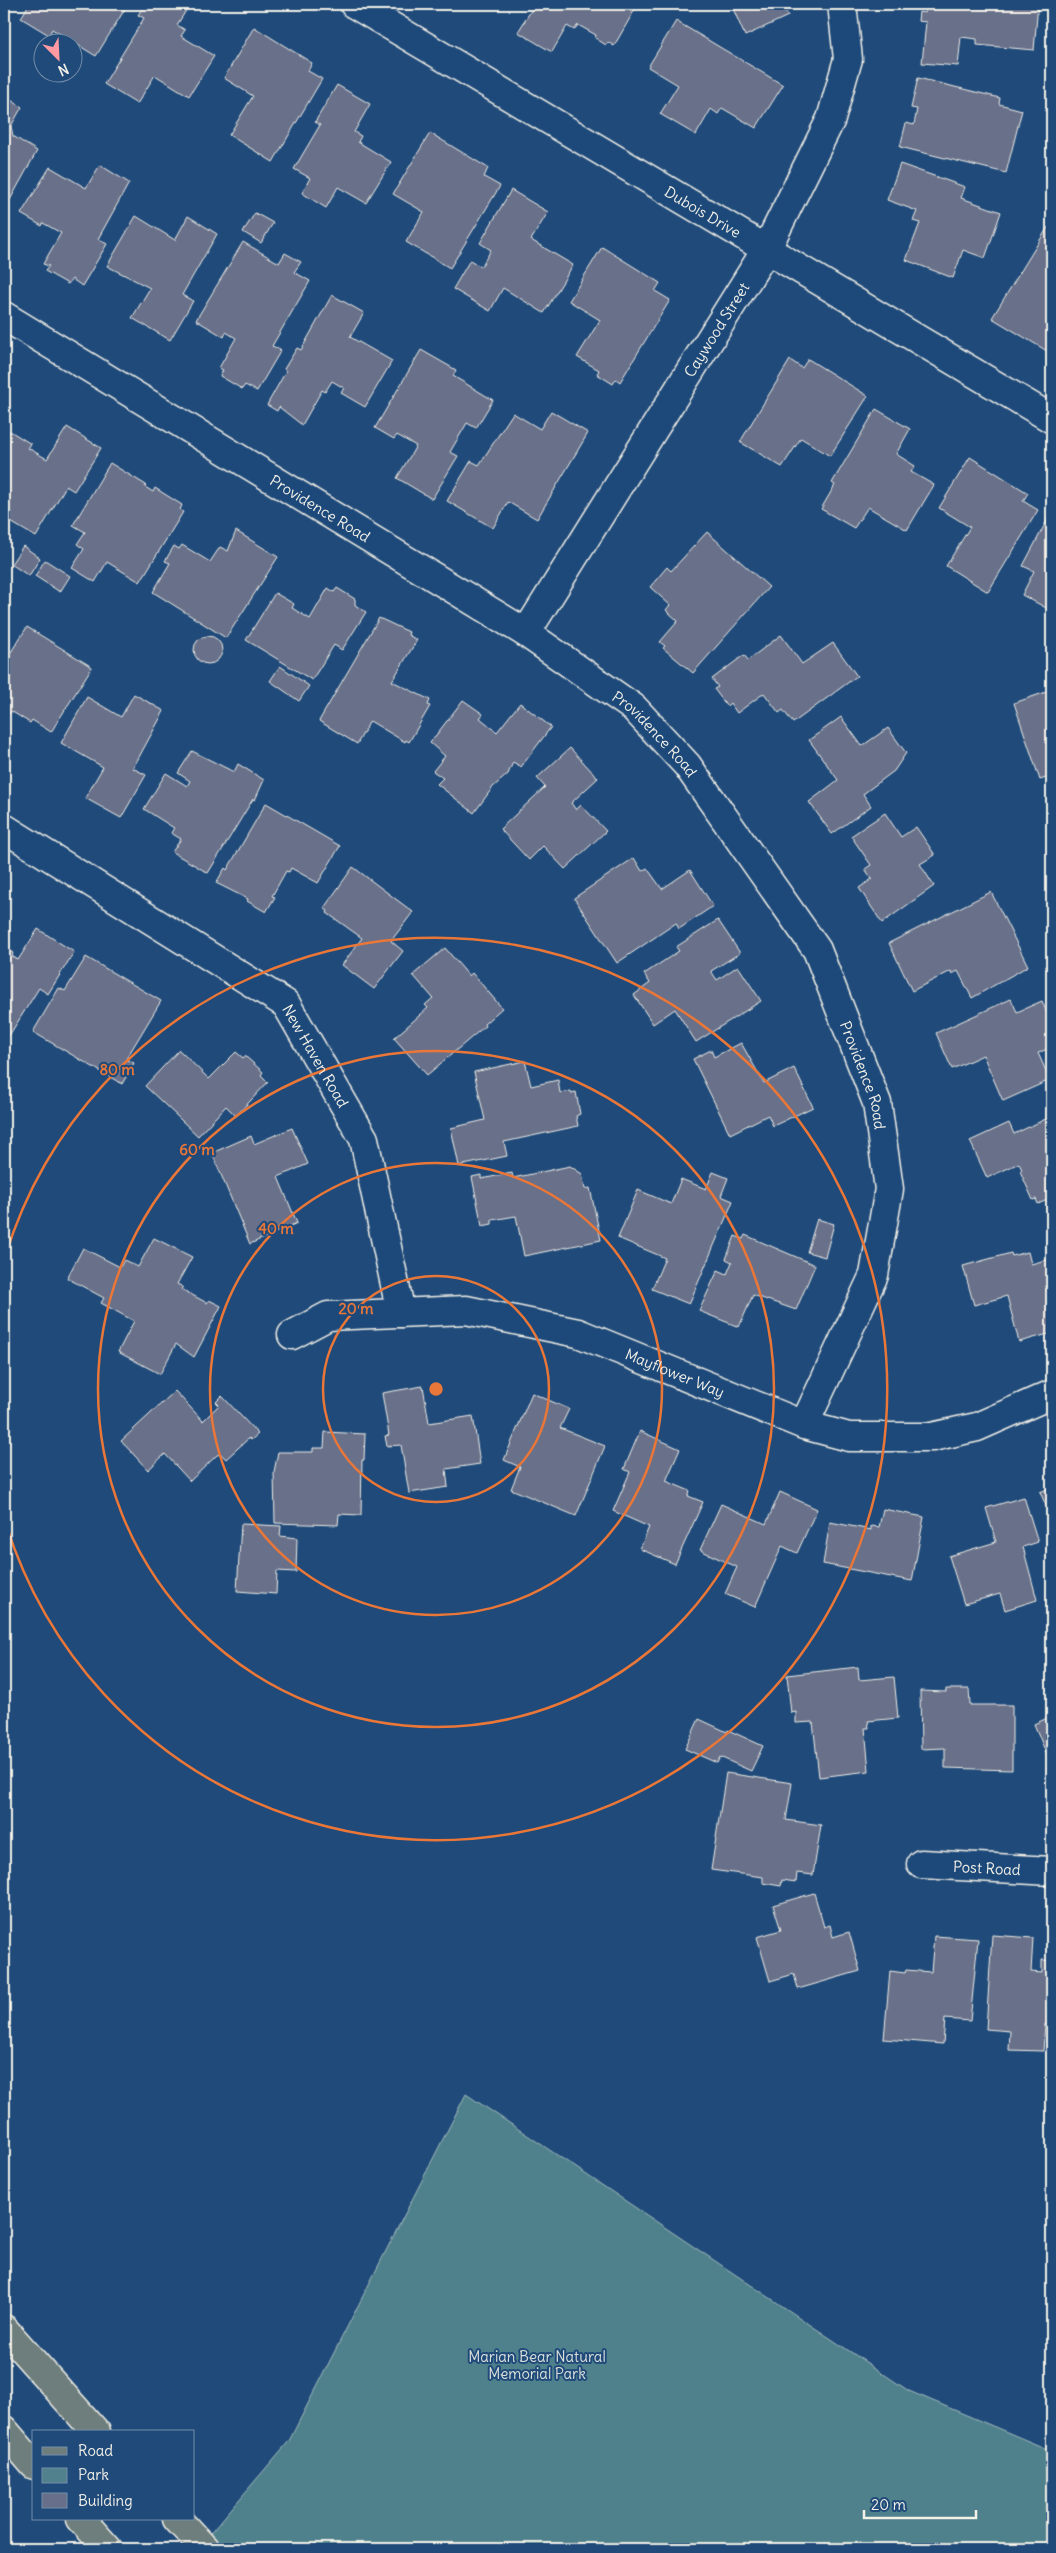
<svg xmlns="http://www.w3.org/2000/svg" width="1056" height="2553" font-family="Delius,sans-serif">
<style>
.green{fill:#50818c;stroke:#a2b9ba}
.building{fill:#676f8a;stroke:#f4f1e8}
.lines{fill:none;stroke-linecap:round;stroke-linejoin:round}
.minor-casing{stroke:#f4f1e8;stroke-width:31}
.major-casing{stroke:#f4f1e8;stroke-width:31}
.minor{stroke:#1f4a7a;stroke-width:28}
.major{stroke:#6d7e7c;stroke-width:28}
.ring{fill:none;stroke:#ea7738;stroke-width:2.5}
.labels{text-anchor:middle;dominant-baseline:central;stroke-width:4;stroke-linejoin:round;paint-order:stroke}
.street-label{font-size:15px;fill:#f4f1e8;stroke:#1f4a7a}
.park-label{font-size:15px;fill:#dbe0da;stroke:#1f4a7a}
.centre{fill:#ea7738;stroke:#1f4a7a;stroke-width:2.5}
.ring-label{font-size:15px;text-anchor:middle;font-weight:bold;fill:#ea7738;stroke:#1f4a7a;stroke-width:4;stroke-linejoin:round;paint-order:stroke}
</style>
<rect width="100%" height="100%" fill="#1f4a7a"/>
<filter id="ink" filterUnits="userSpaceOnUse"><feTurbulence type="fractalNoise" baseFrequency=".02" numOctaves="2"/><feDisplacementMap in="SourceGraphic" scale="10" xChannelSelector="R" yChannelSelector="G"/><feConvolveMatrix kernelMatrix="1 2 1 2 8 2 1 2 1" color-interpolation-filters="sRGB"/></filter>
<g filter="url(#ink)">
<path class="green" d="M466 2094 909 2391 1052 2451V2549H197L289 2441Z"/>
<path class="building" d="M29 4H128L96 56 52 29 49 35 21 18Z
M145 4H190L177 25 185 30 181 36 214 56 189 96 155 75 137 104 104 84 144 18 138 15Z
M535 4H638L614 46 608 42 606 45 595 38 596 35 578 25 574 30 567 26 552 52 518 32Z
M731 4H782L788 16 745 36Z
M926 4H1038L1034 50 977 45V39L961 37 958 66 922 63 926 22 918 21 919 12 925 13Z
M676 21 783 85 756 128 722 108 718 114 711 109 696 135 660 114 678 85 648 67Z
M254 27 312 63 308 71 322 79 273 162 229 135 253 96 224 78Z
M918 78 1000 98 999 104 1022 110 1006 173 900 147 906 123 914 125 917 109 911 108Z
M337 85 370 104 354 132 361 136 358 142 391 162 366 203 338 187 326 208 302 193 310 178 294 169 320 125 315 122Z
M4 96 22 107 11 126 13 136 37 151 5 209Z
M430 133 488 168 484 177 500 186 450 268 406 242 424 212 393 194Z
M900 164 965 187 961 198 1001 212 985 258 963 250 953 278 906 260 920 223 913 221 917 211 887 200Z
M100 165 129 183 98 239 107 244 82 286 72 279 68 284 45 271 49 266 43 264 61 233 43 223 42 226 21 214 50 167 86 188Z
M511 190 548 212 531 240 573 265 544 313 503 288 490 311 453 289 470 260 481 267 491 250 480 243Z
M255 213 273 223 261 243 243 232Z
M136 216 175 240 188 216 217 234 182 295 193 301 170 340 132 318 150 288 107 266Z
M1048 227 1052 230V354L992 318Z
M243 242 279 263 285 253 301 262 294 272 310 281 272 346 281 350 257 391 245 385 242 389 220 376 223 370 219 368 236 338 226 332 224 337 196 320Z
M602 247 660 283 655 291 670 300 620 382 616 379 613 384 597 374 599 370 577 357 600 320 569 301Z
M332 295 364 313 350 337 392 361 365 407 341 393 344 388 332 381 325 392 322 390 302 425 279 407 277 411 267 405 286 371 284 369 297 348 301 350Z
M421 350 456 370 453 376 493 400 476 428 467 423 450 452 458 456 432 499 397 478 416 446 397 435 394 439 375 428Z
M808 359 868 396 830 456 801 438 782 467 740 442 790 360 802 368Z
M876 409 910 429 896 454 915 466 911 472 934 485 907 530 868 507 854 528 821 509 835 485 832 483Z
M551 411 588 433 537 519 508 502 493 528 447 501 471 461 479 465 513 413 540 429Z
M67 427 101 448 74 491 66 486 36 537 4 518V442L10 431 31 444 28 448 47 459Z
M970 457 1028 493 1023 501 1038 510 988 592 946 566 970 527 939 508Z
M110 463 146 485 145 487 153 492 155 488 182 505 180 510 183 512 140 582 107 562 95 582 72 568 84 549 77 544 85 532 73 525Z
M1052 511V611L1022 595 1034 571 1023 566Z
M236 531 278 557 226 638 153 592 170 563 165 561 174 546 179 549 182 545 210 562 220 547 228 551Z
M707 532 769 587 693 673 663 648 665 646 660 642 678 621 666 610 670 605 650 587 667 567 671 571Z
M23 546 40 558 29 576 11 564Z
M45 560 70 576 60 592 35 576Z
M328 588 334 592 337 588 355 599V605L366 612 342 650 334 645 312 680 246 640 275 593 294 604 292 608 310 619Z
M379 618 409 632 408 635 417 640 392 681 430 700 428 705 430 706 409 742 406 740 405 742 370 721 357 744 319 721Z
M27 627 92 667 51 732 32 720 30 723 11 711 4 722V647L11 652Z
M781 635 802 664 833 643 857 676 793 723 783 710 779 713 764 693 737 713 730 703 727 706 714 689 718 687 712 679 744 655 748 660Z
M194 650a14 14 0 1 1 28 0a14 14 0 1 1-28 0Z
M280 666 309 686 299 701 270 681Z
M1052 690V776L1040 780 1014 703Z
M134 694 164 711 133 768 146 775 121 818 85 798 103 767 61 743 87 697 121 717Z
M463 700 483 714 480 718 497 732 520 703 551 727 521 767 513 762 508 774 493 787 474 813 437 784 443 778 433 771 445 756 430 743Z
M841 717 862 746 888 728 906 753 894 771 863 794 871 806 832 834 809 802 838 780 809 740Z
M570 748 598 778 571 803 576 810 581 805 606 831 565 869 543 846 529 860 500 829 545 787 537 778Z
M192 751 234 772 238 764 264 780 255 800 253 799 208 873 172 852 181 839 171 833 174 828 144 809 166 773 187 786 190 781 178 773Z
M266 803 340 846 318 883 291 868 289 872 286 871 272 896 275 897 266 912 247 901 248 899 216 883 225 868 227 870Z
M885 813 901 837 916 827 935 855 920 864 934 886 882 923 859 888 872 879 865 869 871 865 851 836Z
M634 858 642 871 647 868 662 889 690 870 713 906 679 929 676 923 617 963 574 898Z
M353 867 413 912 391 941 403 951 374 989 342 965 362 938 327 913 328 911 324 908Z
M991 892 1028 966 972 998 958 971 952 974 951 971 912 991 889 943Z
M718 920 740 953 711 971 717 980 738 966 761 1001 696 1042 675 1009 653 1024 634 995 650 983 644 974 679 951 676 947Z
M38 929 74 952 48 994 39 988 5 1042 4 947 13 953 12 956 18 960Z
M445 948 469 976 472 973 502 1008 484 1024 485 1026 427 1075 394 1038 428 1008 425 1005 433 998 413 975Z
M86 957 161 1001 126 1059 134 1063 122 1084 33 1032 59 988 65 991Z
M1011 999 1017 1012 1042 1001 1052 1025V1047L1038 1053 1050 1080 1003 1101 983 1055 952 1069 936 1033Z
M741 1043 764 1083 794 1068 813 1107 773 1126 768 1115 730 1134 693 1059 711 1050 714 1057Z
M179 1050 209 1079 236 1052 243 1058 245 1056 263 1072 261 1075 268 1082 236 1116 226 1106 198 1136 145 1086Z
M525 1061 531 1086 558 1080 560 1093 571 1091V1093L576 1092 580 1114 576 1116 578 1126 504 1142 507 1156 459 1166 451 1128 485 1120 474 1072Z
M1052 1116V1198L1038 1204 1036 1199 1033 1200 1020 1171 1022 1170 1019 1163 987 1178 970 1141 1009 1123 1014 1134Z
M292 1128 308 1164 278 1177 297 1223 250 1244 212 1153 251 1136 254 1144Z
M570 1166 582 1174 585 1189 590 1188 601 1240 524 1256 516 1216 492 1220V1224L482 1226 472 1177 481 1175V1179L512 1173 513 1178Z
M713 1172 728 1178 721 1196 733 1201 689 1304 652 1289 665 1258 618 1238 638 1190 671 1204 681 1179 706 1189Z
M817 1219 834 1224 825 1257 807 1252Z
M745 1235 815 1265 796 1310 753 1295 739 1327 699 1311 718 1270 727 1274 732 1262 726 1259 735 1236 743 1239Z
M154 1238 192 1257 177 1284 183 1287 181 1289 207 1303 209 1300 221 1306 194 1357 176 1344 160 1374 118 1352 134 1321 101 1303 104 1298 67 1278 83 1248 120 1267 124 1260 138 1267Z
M1028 1252 1031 1264 1050 1259 1052 1264V1333L1019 1342 1007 1296 974 1305 963 1266 1011 1253 1012 1256Z
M423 1386 429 1423 473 1416 480 1464 446 1469 448 1487 409 1493 401 1445 387 1446 385 1436 389 1435 382 1393Z
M175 1391 203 1421 219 1405 216 1402 222 1396 258 1434 251 1440 249 1438 226 1459 221 1454 217 1455 190 1481 165 1454 148 1470 121 1441Z
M532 1393 569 1409 560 1428 605 1446 576 1516 511 1489 520 1467 504 1460Z
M640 1431 680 1449 666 1481 690 1491 688 1496 703 1502 675 1564 640 1549 649 1527 613 1511 630 1472 624 1469Z
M325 1432 365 1434 364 1460H362L361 1515 339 1514 338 1525 275 1523 274 1472 278 1452H313V1448H324Z
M1052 1487V1519L1040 1492Z
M780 1492 817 1509 797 1553 782 1546 755 1607 725 1594 737 1567 700 1550 721 1504 766 1524Z
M1024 1497 1038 1542 1023 1547 1037 1600 1005 1610 1000 1594 964 1604 949 1556 996 1542 986 1508Z
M883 1509 924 1517 912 1581 823 1564 830 1522 871 1530V1526L879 1527Z
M241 1524 281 1526 280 1536 297 1538 296 1572 277 1571 276 1594 237 1591Z
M858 1667 859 1680 894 1677 898 1718 868 1721 869 1728H865L869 1771 819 1777 813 1722 796 1723V1712L791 1713 787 1675Z
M946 1689H969L970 1705H1012V1770L945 1768V1748L921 1749 920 1691 946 1692Z
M1052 1716V1767L1034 1724Z
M699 1719 727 1732 728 1730 763 1746 751 1771 720 1757 717 1763 685 1749Z
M726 1773 792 1783 786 1820 821 1825 813 1875 797 1873 796 1882 782 1880 781 1886 763 1883V1877L711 1870Z
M814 1893 824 1927 830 1925 833 1937 849 1932 860 1971 798 1989 794 1974 770 1981 757 1937 781 1930 773 1905Z
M992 1935 1033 1938 1031 1972 1042 1973V1960L1052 1961V2024H1045L1043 2051 1009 2050 1010 2031 986 2029Z
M934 1936 978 1939 970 2021 945 2019 943 2044 884 2039 890 1971 905 1973 906 1970 931 1972Z"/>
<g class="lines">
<defs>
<g id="minor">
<path id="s1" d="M354 4 1052 419"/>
<path id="s2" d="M4 316 526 633 634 708 687 765 817 950 877 1103 889 1189 874 1275 804 1425"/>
<path id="s3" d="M526 633 766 250 831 119 848 59 842 4"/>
<path id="s4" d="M4 828 286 1004 364 1139 401 1313"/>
<path id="s5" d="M292 1335 328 1316 466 1310 578 1333 804 1425 849 1437H932L977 1427 1052 1394"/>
<path id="s6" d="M921 1864 1052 1871"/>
</g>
<path id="major" d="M4 2329 96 2432
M4 2430 34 2465
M81 2519 108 2549
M177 2519 205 2549"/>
</defs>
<use href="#minor" class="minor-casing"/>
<use href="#major" class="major-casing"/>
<use href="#minor" class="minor"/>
<use href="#major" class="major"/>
</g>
</g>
<g class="ring">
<circle cx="436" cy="1389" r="113"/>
<circle cx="436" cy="1389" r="226"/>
<circle cx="436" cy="1389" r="338"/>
<path d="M5 1257A451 451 0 1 1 5 1521"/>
</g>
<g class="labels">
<g class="street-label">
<text stroke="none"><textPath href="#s1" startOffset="406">Dubois Drive</textPath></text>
<text stroke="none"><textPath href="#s3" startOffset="358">Caywood Street</textPath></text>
<text stroke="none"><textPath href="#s2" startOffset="370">Providence Road</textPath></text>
<text stroke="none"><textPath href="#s2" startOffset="775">Providence Road</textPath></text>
<text stroke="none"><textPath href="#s4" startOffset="392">New Haven Road</textPath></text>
<text stroke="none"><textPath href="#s2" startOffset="1180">Providence Road</textPath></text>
<text stroke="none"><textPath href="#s5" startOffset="398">Mayflower Way</textPath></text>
<text stroke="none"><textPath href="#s6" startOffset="66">Post Road</textPath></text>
</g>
<g class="park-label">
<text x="537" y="2356">Marian Bear Natural<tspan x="537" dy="17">Memorial Park</tspan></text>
</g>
</g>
<circle cx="436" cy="1389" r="8" class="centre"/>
<g class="ring-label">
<text x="117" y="1075">80 m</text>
<text x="197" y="1155">60 m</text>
<text x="276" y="1234">40 m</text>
<text x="356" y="1314">20 m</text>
</g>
<rect width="1056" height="2553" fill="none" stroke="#1f4a7a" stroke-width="20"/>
<rect x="10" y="10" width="1036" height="2533" fill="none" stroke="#f4f1e8" stroke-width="2" filter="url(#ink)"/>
<rect x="32" y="2430" width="162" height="90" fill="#1f4a7a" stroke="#748da6"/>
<rect x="42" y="2447" width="25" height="8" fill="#6d7e7c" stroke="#748da6"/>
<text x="78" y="2456" font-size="15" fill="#f4f1e8">Road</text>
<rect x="42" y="2468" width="25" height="15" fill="#50818c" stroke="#748da6"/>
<text x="78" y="2480" font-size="15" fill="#f4f1e8">Park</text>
<rect x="42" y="2493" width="25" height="15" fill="#676f8a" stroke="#748da6"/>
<text x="78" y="2506" font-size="15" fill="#f4f1e8">Building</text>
<g transform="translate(58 58) rotate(156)"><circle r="24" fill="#1f4a7a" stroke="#748da6"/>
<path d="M0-4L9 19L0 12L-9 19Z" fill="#ff9aa2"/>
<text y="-8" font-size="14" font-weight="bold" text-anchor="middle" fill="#f4f1e8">N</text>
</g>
<path d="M864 2510v8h112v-8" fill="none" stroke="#f4f1e8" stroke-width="2.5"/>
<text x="871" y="2510" font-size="15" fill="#f4f1e8" stroke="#1f4a7a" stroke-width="4" paint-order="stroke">20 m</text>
</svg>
